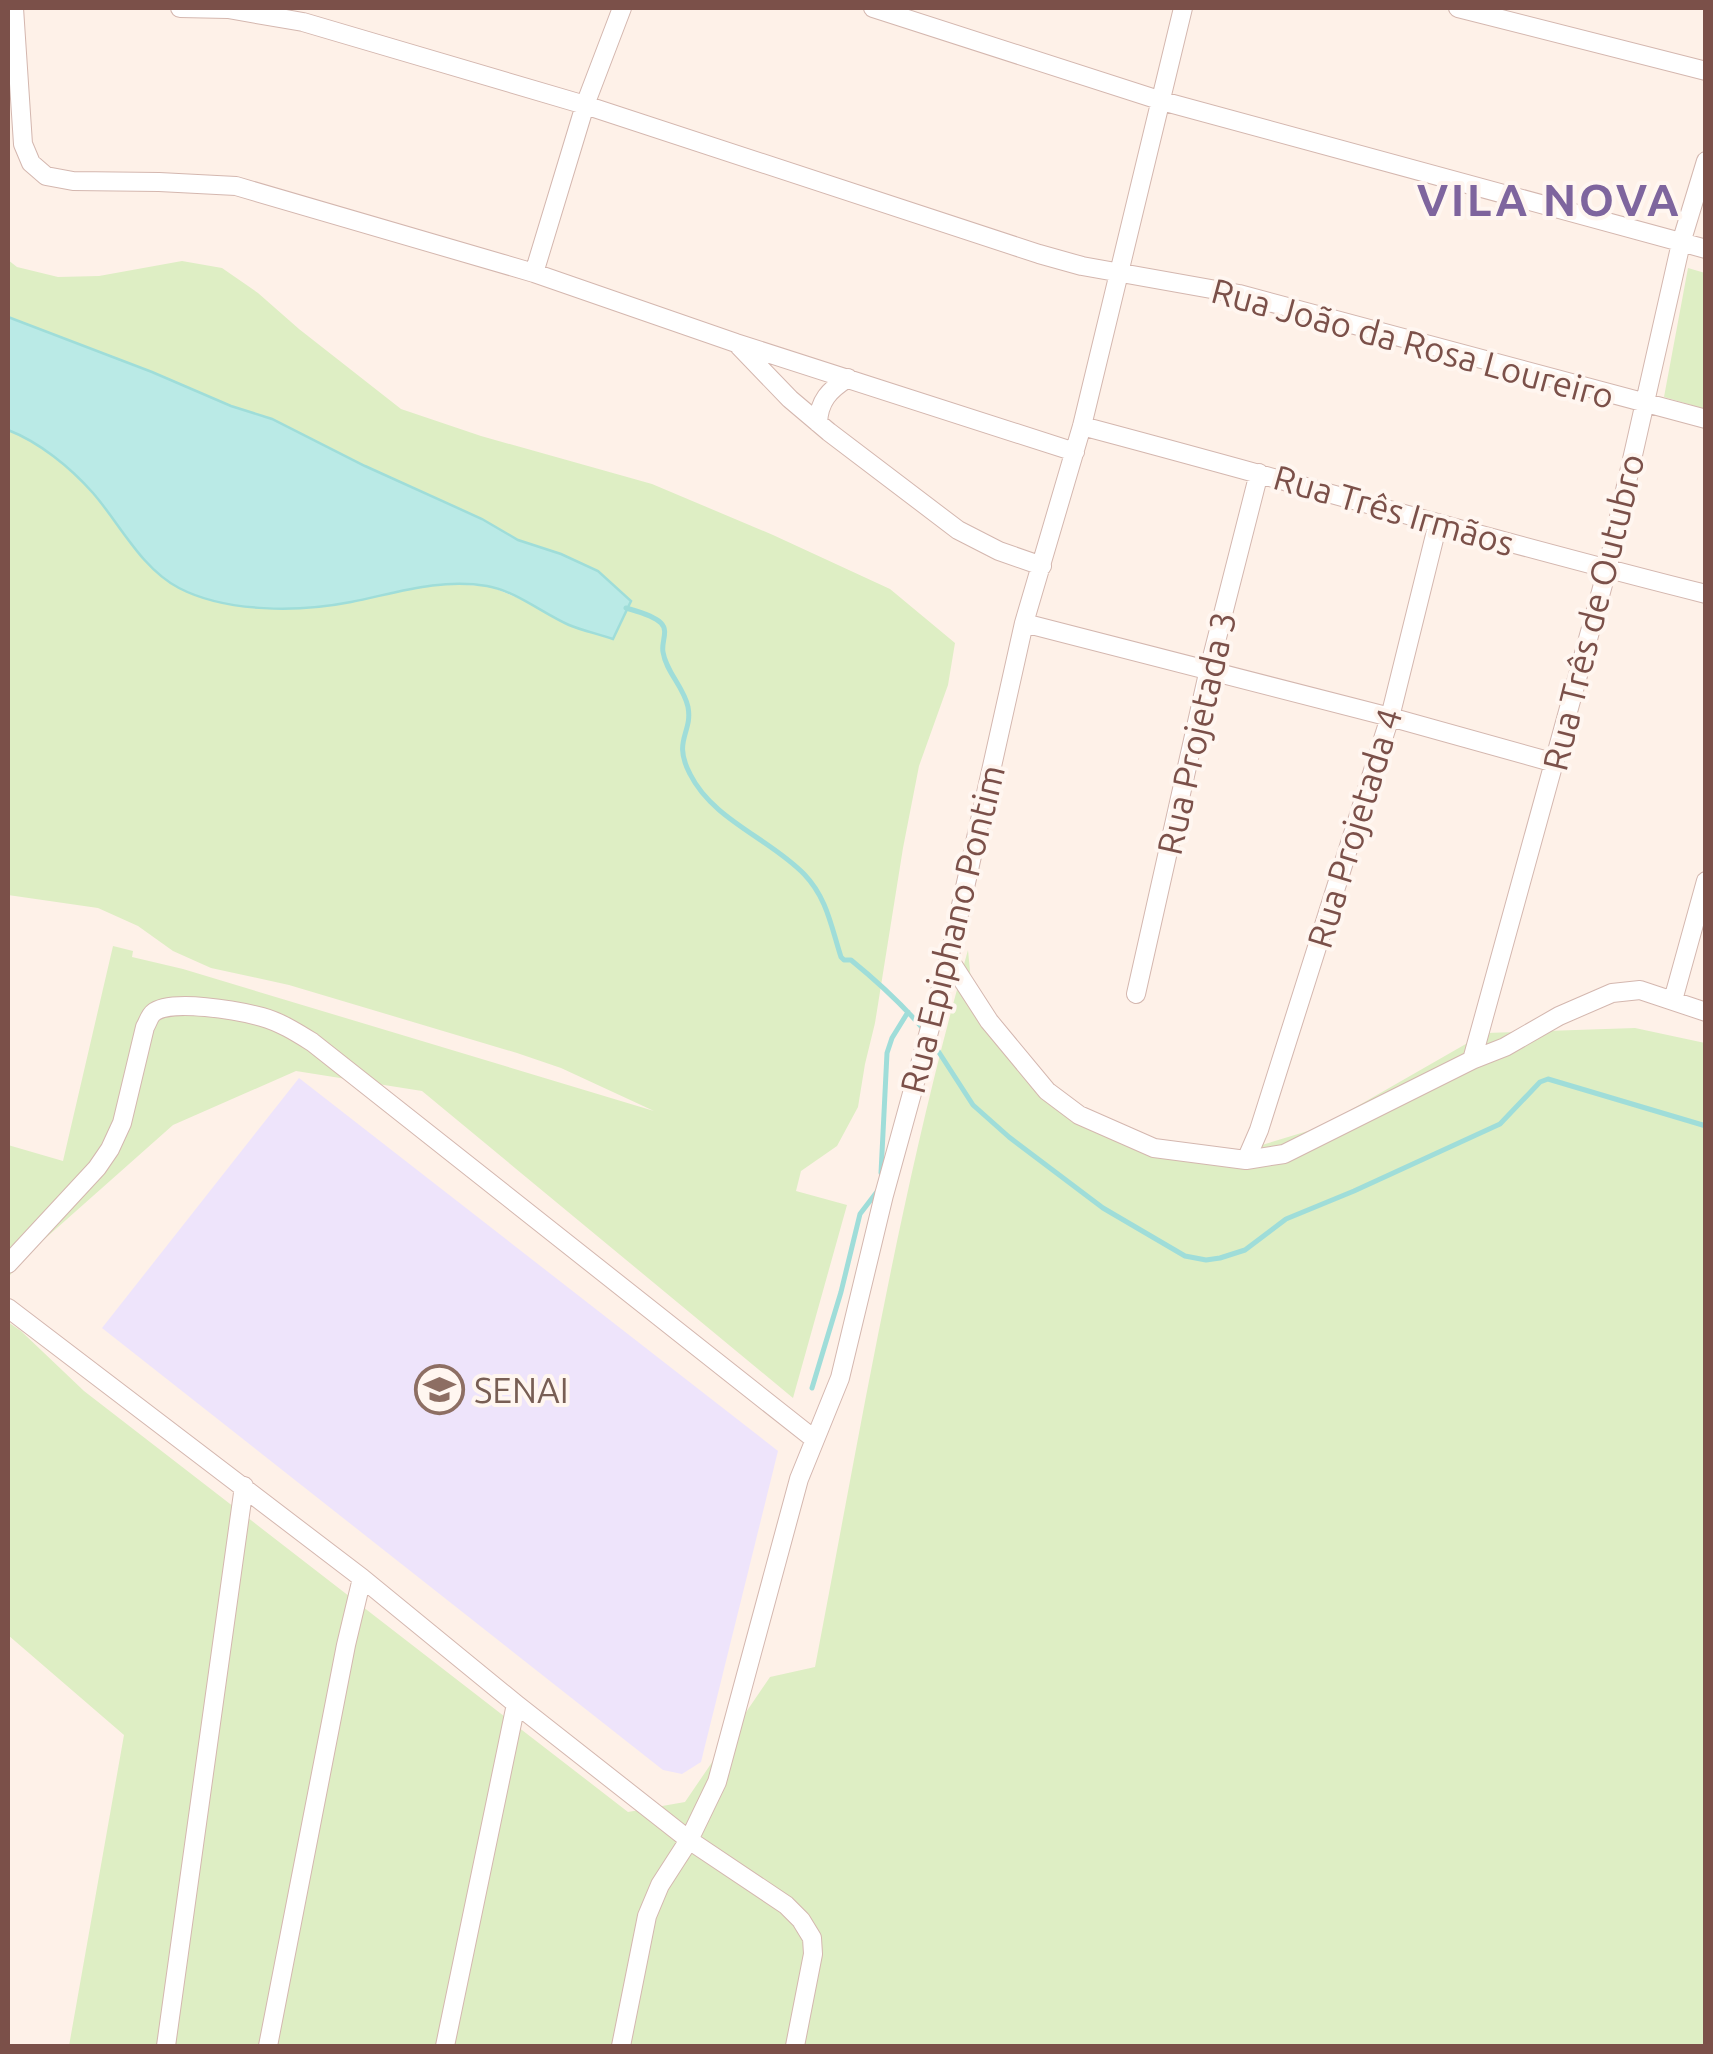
<svg xmlns="http://www.w3.org/2000/svg" width="1713" height="2054" font-family="Ubuntu,sans-serif">
<style>
.education{fill:#eee4fb}
.green{fill:#deeec4}
.water{fill:#baeae6;stroke:#9fddd9;stroke-width:2.5}
.lines{fill:none;stroke-linecap:round;stroke-linejoin:round}
.stream{stroke:#9fddd9;stroke-width:5}
.street-casing{stroke:#d4b7af;stroke-width:20}
.street{stroke:#fff;stroke-width:18}
.labels{text-anchor:middle;dominant-baseline:central;stroke-width:8;stroke-linejoin:round;paint-order:stroke}
.street-label{font-size:35px;fill:#7b5049;stroke:#fff6f0}
.education-label{font-size:35px;fill:#785e54;stroke:#fff6f0;text-anchor:start}
.district-label{font-size:45px;font-weight:bold;letter-spacing:2.5px;fill:#7e659e;stroke:#fff6f0}
</style>
<rect width="100%" height="100%" fill="#fef1e8"/>
<path class="education" d="M299 1078 778 1451 701 1762 682 1774 663 1770 102 1328Z"/>
<path class="green" d="M8 260 17 267 58 277 99 276 182 261 222 268 258 293 299 329 401 409 481 436 652 484 773 535 890 589 955 643 948 685 919 766 903 848 875 1023 865 1064 858 1107 837 1146 801 1171 796 1191 847 1205 793 1398 422 1091 296 1071 173 1125 22 1259 8 1278V1145L63 1161 113 946 133 951 132 957 183 969 654 1111 561 1068 517 1053 289 985 211 968 173 951 138 926 98 908 8 895V430C68 453 107 510 145 560L352 602 400 590 442 584 489 586 530 603 631 601 598 571 561 554 518 540 482 519 365 466 272 419 231 406 152 372 8 317Z
M1688 268 1705 273V409L1664 397Z
M968 950 974 1013 1028 1072 1115 1138 1242 1151 1321 1127 1485 1033 1635 1028 1705 1043V2046H69L124 1735 8 1635V1322L21 1331 84 1391 628 1812 685 1802 770 1677 815 1667C861 1427 901 1185 968 950Z"/>
<path class="water" d="M8 317 152 372 231 406 272 419 365 466 482 519 518 540 561 554 598 571 631 601 613 639C599 634 583 631 569 625 542 613 516 591 487 586 440 578 396 593 351 602 300 612 227 613 179 588 141 568 120 524 93 493 70 467 39 442 8 430Z"/>
<g class="lines">
<path class="stream" d="M626 608C636 611 653 615 661 623 669 631 661 642 663 652 666 672 684 687 688 707 693 733 672 740 690 774 713 820 769 838 804 874 827 898 831 926 841 957L844 960H851C878 982 902 1004 925 1031
M931 1040 973 1105 1009 1137 1103 1208 1185 1256 1206 1260 1220 1258 1245 1250 1286 1219 1354 1191 1500 1124 1540 1082 1548 1079 1706 1126
M881 1173 887 1053 892 1038 908 1012
M812 1388 841 1292 860 1214 876 1193"/>
<defs>
<path id="street" d="M14 8 23 144 31 163 46 176 73 181 159 182 236 186 534 273 736 343 1075 452
M180 8 228 9 303 22 585 105 1039 254 1082 266 1239 294 1706 419
M873 8 1162 101 1706 249
M1458 8 1706 71
M534 273 585 105 622 8
M739 346 790 399 829 432 958 530 999 551 1042 566
M818 423C819 401 829 390 848 378
M1082 426C1290 481 1497 542 1706 594
M1438 523 1390 717 1259 1130 1246 1160 1284 1154 1472 1060 1505 1047 1559 1016 1612 993 1640 990 1706 1012
M1024 623 1390 717 1555 763
M949 959 989 1021 1047 1091 1079 1115 1154 1148 1246 1160
M1136 994 1209 669 1259 473
M1673 1000 1706 881
M1472 1060 1607 570 1681 243 1706 161
M8 1264 97 1168 110 1149 122 1123 145 1027C147 1024 150 1015 153 1013 170 998 240 1011 262 1017 280 1022 296 1032 312 1042L814 1439
M8 1308 362 1578 516 1704 689 1840 786 1905 801 1920 812 1938 813 1954 795 2046
M166 2046 244 1486
M268 2046 346 1645 362 1578
M445 2046 516 1704
M621 2046 647 1916 660 1885 689 1840 717 1782 799 1479 840 1378 884 1195 949 959 1024 623 1082 426 1183 8"/>
</defs>
<use href="#street" class="street-casing"/>
<use href="#street" class="street"/>
</g>
<defs>
<symbol id="school-ring" viewBox="-11 -11 22 22"><circle r="9.5" fill="#fff6f0" stroke="#8d6e63" stroke-width="1.5"/><path d="M0-5L7-2L0 1L-7-2ZM-4 1L0 2.5L4 1V4Q0 6-4 4Z" fill="#8d6e63"/></symbol>
</defs>
<g fill-rule="evenodd">
<use href="#school-ring" x="412" y="1362" width="55" height="55"/>
</g>
<g class="labels">
<g class="street-label">
<text transform="translate(1413 343) rotate(15)">Rua João da Rosa Loureiro</text>
<text transform="translate(1394 510) rotate(16)">Rua Três Irmãos</text>
<text transform="translate(1593 612) rotate(-76)">Rua Três de Outubro</text>
<text transform="translate(1196 733) rotate(-77)">Rua Projetada 3</text>
<text transform="translate(1354 828) rotate(-73)">Rua Projetada 4</text>
<text transform="translate(952 929) rotate(-76)">Rua Epiphano Pontim</text>
</g>
<g class="education-label">
<text x="474" y="1390">SENAI</text>
</g>
<g class="district-label">
<text x="1549" y="199">VILA NOVA</text>
</g>
</g>
<rect width="1713" height="2054" fill="none" stroke="#7b5049" stroke-width="20"/>
</svg>
